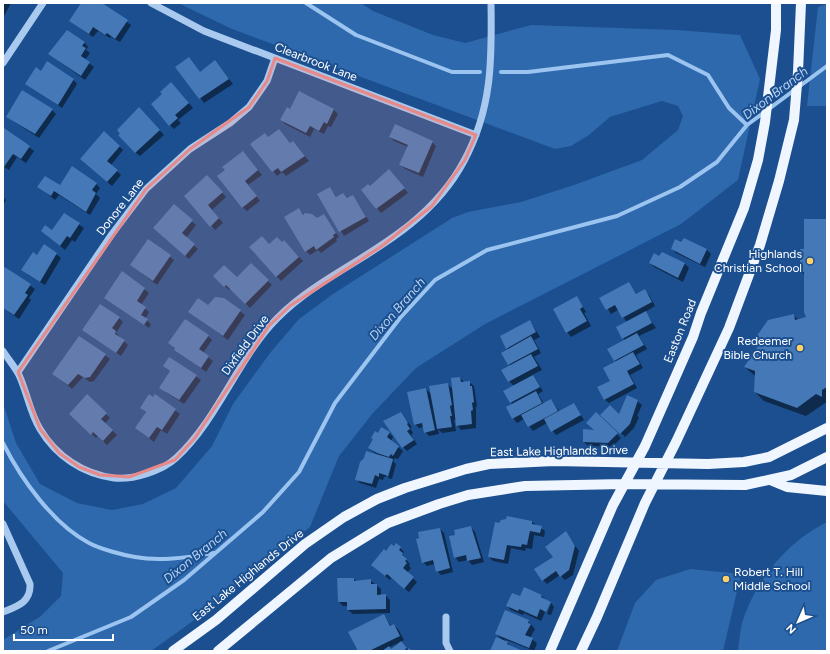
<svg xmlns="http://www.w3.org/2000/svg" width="830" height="654" font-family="Figtree,sans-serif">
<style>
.green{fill:#2e69ad}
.shadow{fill:#0007;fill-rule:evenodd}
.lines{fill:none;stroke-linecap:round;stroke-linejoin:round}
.stream{stroke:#9cc4f0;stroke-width:4}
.building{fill:#4478b7}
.minor{stroke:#a9c9ee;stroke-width:7}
.major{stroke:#f0f6ff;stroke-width:10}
.marked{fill:#e88989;fill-opacity:0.2;stroke:#e88989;stroke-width:3;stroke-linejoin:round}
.poi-dot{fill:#ffd166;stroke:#1b4f8f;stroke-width:1.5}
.labels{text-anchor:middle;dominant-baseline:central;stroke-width:4;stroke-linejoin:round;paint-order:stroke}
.street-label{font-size:12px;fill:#fff;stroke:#1b4f8f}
.poi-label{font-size:12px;fill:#fff;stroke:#1b4f8f;text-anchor:end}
.water-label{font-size:13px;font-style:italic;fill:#b5d3f5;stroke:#1b4f8f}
</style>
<rect width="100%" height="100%" fill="#1b4f8f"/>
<path class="green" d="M178 3H361L373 11 433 35 465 43 531 25 677 30 740 35 760 79 738 180 681 224 485 324 416 368 373 413 339 456 310 527 189 624 151 651H3V640L41 616 61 596 63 573 3 501V403L16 443 40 484 77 503 112 510 143 504 176 488 212 446 233 404 270 353 299 319 333 294 452 218 468 212 521 202 574 185 642 160 678 130 683 116 678 106 662 101 610 117 589 135 571 146 555 149 232 29Z
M827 4V106H807L818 7Z
M825 523H827V651H738C739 642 740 632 742 623 755 581 786 543 825 523Z
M690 569 741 574 723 651H617L635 603 656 580Z"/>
<path class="shadow" d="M3 3H11L3 18Z
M82 3H100L131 25 120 42 111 37 110 38 98 31 93 37 70 21Z
M84 42 88 47 86 50 90 53 85 60 94 67 85 80 49 54Z
M219 66 233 84 204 103 177 67 200 73Z
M41 72 73 79 77 84 62 108 27 84Z
M176 88 193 108 178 120 181 123 174 129 170 125Z
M300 92 334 110 338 114 331 127 328 126 324 134 314 129 310 137 285 124 281 120 290 110Z
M52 110 56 114 39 138 7 117Z
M143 113 164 135 140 156 135 152Z
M4 129 34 151 26 163 17 157 9 170 3 166Z
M279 130 291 144 293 142 297 146 309 161 286 176 282 172 277 176 252 144 269 138Z
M390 137 432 142 436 146 423 177 405 169 400 165 408 147 394 141Z
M119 146 123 150 111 165 121 175 112 186 85 163Z
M243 152 262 175 248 185 260 201 247 211 242 207 226 170Z
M393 175 408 193 381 213 362 191Z
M207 176 226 197 212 210 223 223 215 230 185 196Z
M96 184 100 188 96 194 100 198 90 215 59 195 55 200 39 187Z
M330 188 337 197 343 194 348 198 353 196 369 221 344 236 318 195Z
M3 197 6 200 3 205Z
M175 206 196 225 186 238 198 249 189 259 159 233Z
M299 209 304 215 317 219 324 215 339 237 336 239 337 241 321 253 318 250 310 255 306 251Z
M64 214 84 228 75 242 72 240 65 250 42 231H53Z
M827 220V403H825L806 416 764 401 755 392V376L745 367 793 315 799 320 807 318 805 275 801 272 805 249Z
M684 239 707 250 711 254 705 267 676 253 672 249 682 244Z
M148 241 174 260 157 285 131 265Z
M282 243 288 245 303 261 281 281 250 247Z
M662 253 685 264 689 268 683 282 654 267 650 263 660 257Z
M56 254 61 258 45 285 27 274 37 256Z
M251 265 272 285 250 308 230 288 229 290 215 276 237 279Z
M4 267 35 289 29 298 31 300 19 319 3 308V293L5 290 3 288Z
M629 283 637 295 645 291 649 295 655 306 645 312 656 328 639 336 647 349 636 355 643 368 630 375 637 388 609 403 604 399 616 362 609 349 625 341 617 328 627 322 618 310 611 314 601 298Z
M144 289 149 293 141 305 149 312 145 319 151 324 149 328 105 298Z
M577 297 586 312 584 313 591 326 571 337 567 332Z
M224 299 245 315 228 340 189 312Z
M119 318 123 322 116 333 128 345 121 356 84 330Z
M530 321 540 337 534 340 541 353 534 357 542 370 532 375 543 391 538 394 544 404 551 400 560 412 574 404 584 420 556 435 547 423 533 431 524 419 517 423 513 418 512 404 511 402 514 386 509 381 510 366 509 364V350L507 348Z
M208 336 212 340 203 353 213 361 206 372 175 349Z
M79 337 110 359 94 381 90 382 83 377 72 389 54 374Z
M169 358 201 380 184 404 165 392 171 372 164 366Z
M460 378 464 382H469L474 386 477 406 476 407V428L461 430 457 425 456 420H454L456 431 442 433 438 429 439 434 429 436 425 432 424 427 419 428 415 424 426 389 432 395 447 384 453 389Z
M87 395 110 418 105 423 117 435 107 445 98 436 96 438 70 414Z
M155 396 180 414 167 434 161 430 154 442 136 428 146 413 141 408Z
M637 401 642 405 637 416 639 417 634 428 625 437 602 415H619Z
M400 413 412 427 410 428 413 433 411 435 417 444 407 451 403 447Z
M596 414 621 438 612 447 588 446 584 442V430L596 431Z
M389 433 393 437 391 441 403 451 398 459 395 458 393 461 396 464 392 479 388 478 393 460H391L386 477H384L383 480 379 479 376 488 360 483 356 479 377 455 369 448 378 434Z
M507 517 532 522 545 531 544 537 534 535 532 549 526 548 525 551 511 548 508 564 493 561 489 557 499 524 507 520Z
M471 527 475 532 484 562 472 565 468 560 459 562 455 557 456 535Z
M440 529 444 533 453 572 441 575 437 571 435 564 427 566 423 562Z
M566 533 579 551 573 575 565 580 560 575 547 584 543 580Z
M394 547 400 548 404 552 402 555 410 564 409 566 411 568 407 573 417 582 409 592 391 578 390 580 372 565 386 552Z
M354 579 357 582 371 581 381 589V596H386L390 600V613L353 614 348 610V606H343L339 602Z
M524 588 542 596 549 603 541 621 524 613 523 615 511 610 507 606 520 597Z
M551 603 554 607 551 615 547 614Z
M384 615 391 626 394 625 398 629 404 640 401 642 410 651H359ZM397 643 391 650 389 648Z
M528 621 535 629 530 638 537 643 534 651 504 639 512 648 521 651H491L504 641 496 634Z"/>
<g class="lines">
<path class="stream" d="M306 3 356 35 452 72H480
M501 72H528L668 55 708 75 729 108 747 125
M3 443C21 479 53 524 89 543 100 549 123 555 135 557 161 562 189 557 214 553
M48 651 131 617 184 580 263 512 299 472 335 403 400 318 435 280 487 250 617 216 680 187 717 162 747 125 827 66"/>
</g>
<path class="building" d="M81 3H102L128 20 115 39 107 33 105 35 93 27 89 34 69 21Z
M67 30 85 42 82 46 86 48 81 56 90 62 81 76 48 54Z
M189 57 200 72 215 60 229 79 199 99 175 67Z
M47 61 74 79 58 105 25 84 36 67 41 71Z
M171 82 189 103 175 115 178 118 169 126 151 104 162 94 160 92Z
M22 90 53 109 35 134 6 117Z
M299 91 334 109 327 124 324 122 319 131 310 126 306 133 280 120 287 107 290 109Z
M139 107 160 130 135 153 118 135 120 134 117 130Z
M395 124 433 141 419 173 399 165 408 145 389 137Z
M4 128 30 146 21 159 13 154 4 167 3 166Z
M279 129 290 143 293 141 305 156 281 172 278 168 272 172 250 144 265 133 268 137Z
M104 131 120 146 107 161 118 170 107 182 80 159Z
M243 151 258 170 245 181 257 196 242 208 217 176 225 170 222 167Z
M72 166 97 183 92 190 96 193 86 212 54 191 51 196 37 187 45 176 60 185Z
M389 169 405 188 376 209 361 190 368 184 370 186Z
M207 175 223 192 208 205 219 218 210 227 184 196Z
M330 187 336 197 343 193 347 198 353 195 366 217 339 232 317 194Z
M174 204 193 220 182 233 195 244 185 256 153 228Z
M299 208 303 215 305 213 312 214 317 218 324 214 336 233 333 235 334 237 316 250 314 246 305 252 284 217Z
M64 213 80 223 70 238 67 236 60 246 41 231 45 225 52 230Z
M804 219H827V387L822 390V397L816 394 797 408 754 392 755 371 744 367 759 345 754 340 768 320 794 314 795 320 806 317 804 312V272H800V249H804Z
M262 236 269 244 277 237 282 242 284 240 299 257 276 277 249 247Z
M684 238 707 249 700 264 671 249 675 239 681 242Z
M148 239 171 255 153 281 130 265Z
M44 244 57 253 40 282 21 270 33 252 37 255Z
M662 252 685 263 678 278 649 263 654 253 659 256Z
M251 263 269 280 245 304 226 285 224 287 213 276 224 265 237 277Z
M3 266 31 284 25 293 28 295 14 315 3 308 4 289Z
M122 271 145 288 137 301 146 307 141 315 148 319 144 325 104 298Z
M629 282 636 294 645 289 652 302 622 318 615 305 606 310 599 298Z
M577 296 583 307 580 309 587 321 566 333 553 309Z
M215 297 224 298 241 310 223 336 188 312 198 298 208 305Z
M100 304 120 317 112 328 116 331 115 334 125 340 116 353 82 330Z
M646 311 652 323 622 339 616 327Z
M185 319 209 335 199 349 209 356 201 368 174 350 175 348 168 343Z
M530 320 536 332 506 349 500 336Z
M637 333 644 345 614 361 607 349Z
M79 336 106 354 90 377 85 378 78 374 68 385 52 374Z
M531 336 538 349 508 365 501 353Z
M633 352 640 364 627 371 634 384 604 400 597 387 610 381 603 368Z
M531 354 538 366 508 382 501 370Z
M169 357 197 375 179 400 159 388 170 371 163 366Z
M533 375 540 387 510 403 503 391Z
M460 377 461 382 470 381V386H472L474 402 472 403 473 410 471 411 472 424 456 426 451 378Z
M448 383 452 405 450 406 452 416H450L452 427 437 429 429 386Z
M426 388 435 430 424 433 422 423 414 425 407 392Z
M536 391 542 403 512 419 506 407Z
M87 394 107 413 101 419 113 430 103 441 93 432 91 435 69 414Z
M149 394 153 397 155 394 176 409 162 430 157 427 149 438 135 428 146 412 140 408Z
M627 395 638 400 630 424 620 434 600 415 610 405 619 414Z
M551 399 558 411 528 427 521 415Z
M574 403 581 415 551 432 544 419Z
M401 412 408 423 407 424 410 429 407 431 414 440 402 448 383 421Z
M596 412 618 433 608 443 583 442V429L594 430 586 423Z
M381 427 390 432 387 437 399 446 393 456 391 454 389 457 377 453 368 448 373 439 371 438 375 431 378 433Z
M366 451 393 459 388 476 379 473V477L375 475 372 484 355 480 360 462 364 458Z
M507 516 532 521V524L542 526 540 533 530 531 527 545 522 544 521 547 507 545 504 560 488 557 495 522 499 523 501 520 506 519Z
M471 526 481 558 467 561 466 555 454 558 449 536 455 535 454 530Z
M440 528 450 568 436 572 433 560 422 563 416 539 419 538 418 532Z
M566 531 575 546 569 570 560 577 556 571 542 581 534 569 553 557 545 547Z
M396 543 401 547 399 550 403 553 402 555 407 559 405 561 407 563 403 568 414 577 404 589 387 574 385 576 371 565 384 549 386 551 391 544 394 546Z
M337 578H354V581L371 579V584H377V595L386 594V609L347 610V602H338Z
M524 587 542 595 541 597 551 602 546 612 540 609 537 617 519 609 518 611 506 606 512 593 520 596Z
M505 610 529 620 528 623 531 624 525 635 533 638 529 648 495 634Z
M384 614 390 626 394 624 400 636 369 651H358L348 632Z
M496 637 508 642 507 644 523 651H490Z
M401 641 407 648 405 649 406 651 409 648 411 651H382L389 646 391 649Z"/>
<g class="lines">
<path class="minor" d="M151 3 204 31 476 135
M3 63 43 3
M3 351C8 359 15 367 19 375 27 392 30 413 40 429 56 456 83 474 114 478 133 480 162 471 176 458 216 421 235 366 270 326 290 303 316 286 342 270 390 241 437 212 464 161 492 109 492 60 491 3
M18 372 112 234 146 189 190 149 230 123 249 107 267 81 275 58
M3 524 30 584C31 602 18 606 3 612
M446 617V643L450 651"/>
<path class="major" d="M770 480 787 487 827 491
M173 651 216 620 305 544 344 517 377 499 405 488 466 469 489 464 554 461 708 464 744 462 769 457 827 428
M218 651 331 558 388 523 439 504 468 495 525 486 624 484 745 485 791 475 827 457
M550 651 613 505 645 446 693 337 701 313 744 208 758 160 765 122 776 30V3
M581 651 597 617 645 503 676 442 729 328 760 245 779 181 794 120 798 72 801 3"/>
</g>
<path class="marked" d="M275 58 476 135 465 160 432 206 382 246 290 306 269 326 195 438 175 460 129 477 100 475 79 467 59 453 40 429 18 372 146 189 190 149 249 107 267 81Z"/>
<g class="poi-dot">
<circle cx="810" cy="261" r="4"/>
<circle cx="800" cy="348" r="4"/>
<circle cx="726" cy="579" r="4"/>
</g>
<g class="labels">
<g class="street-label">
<text transform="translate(316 62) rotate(21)">Clearbrook Lane</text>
<text transform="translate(120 207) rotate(-52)">Donore Lane</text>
<text transform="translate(680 331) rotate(-68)">Easton Road</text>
<text transform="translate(245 345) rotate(-54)">Dixfield Drive</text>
<text transform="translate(559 451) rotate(-1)">East Lake Highlands Drive</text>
<text transform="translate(248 575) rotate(-39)">East Lake Highlands Drive</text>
</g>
<g class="poi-label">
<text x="802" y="254">Highlands<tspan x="802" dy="14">Christian School</tspan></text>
<text x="792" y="341">Redeemer<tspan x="792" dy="14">Bible Church</tspan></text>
<text x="734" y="572" text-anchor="start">Robert T. Hill<tspan x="734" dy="14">Middle School</tspan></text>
</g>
<g class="water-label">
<text transform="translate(775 93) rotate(-37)">Dixon Branch</text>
<text transform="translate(397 309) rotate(-49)">Dixon Branch</text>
<text transform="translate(195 556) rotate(-39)">Dixon Branch</text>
</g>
</g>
<rect width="830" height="654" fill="none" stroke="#ffffff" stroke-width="8"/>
<g transform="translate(798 622) rotate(225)" stroke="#1b4f8f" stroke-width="3" paint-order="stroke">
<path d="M0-3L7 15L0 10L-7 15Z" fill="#ffffff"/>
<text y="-6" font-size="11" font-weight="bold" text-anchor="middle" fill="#ffffff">N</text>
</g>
<path d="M14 634v6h99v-6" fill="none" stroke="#ffffff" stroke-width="2"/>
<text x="20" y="634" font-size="12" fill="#ffffff" stroke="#1b4f8f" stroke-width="3" paint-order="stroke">50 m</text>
</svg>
